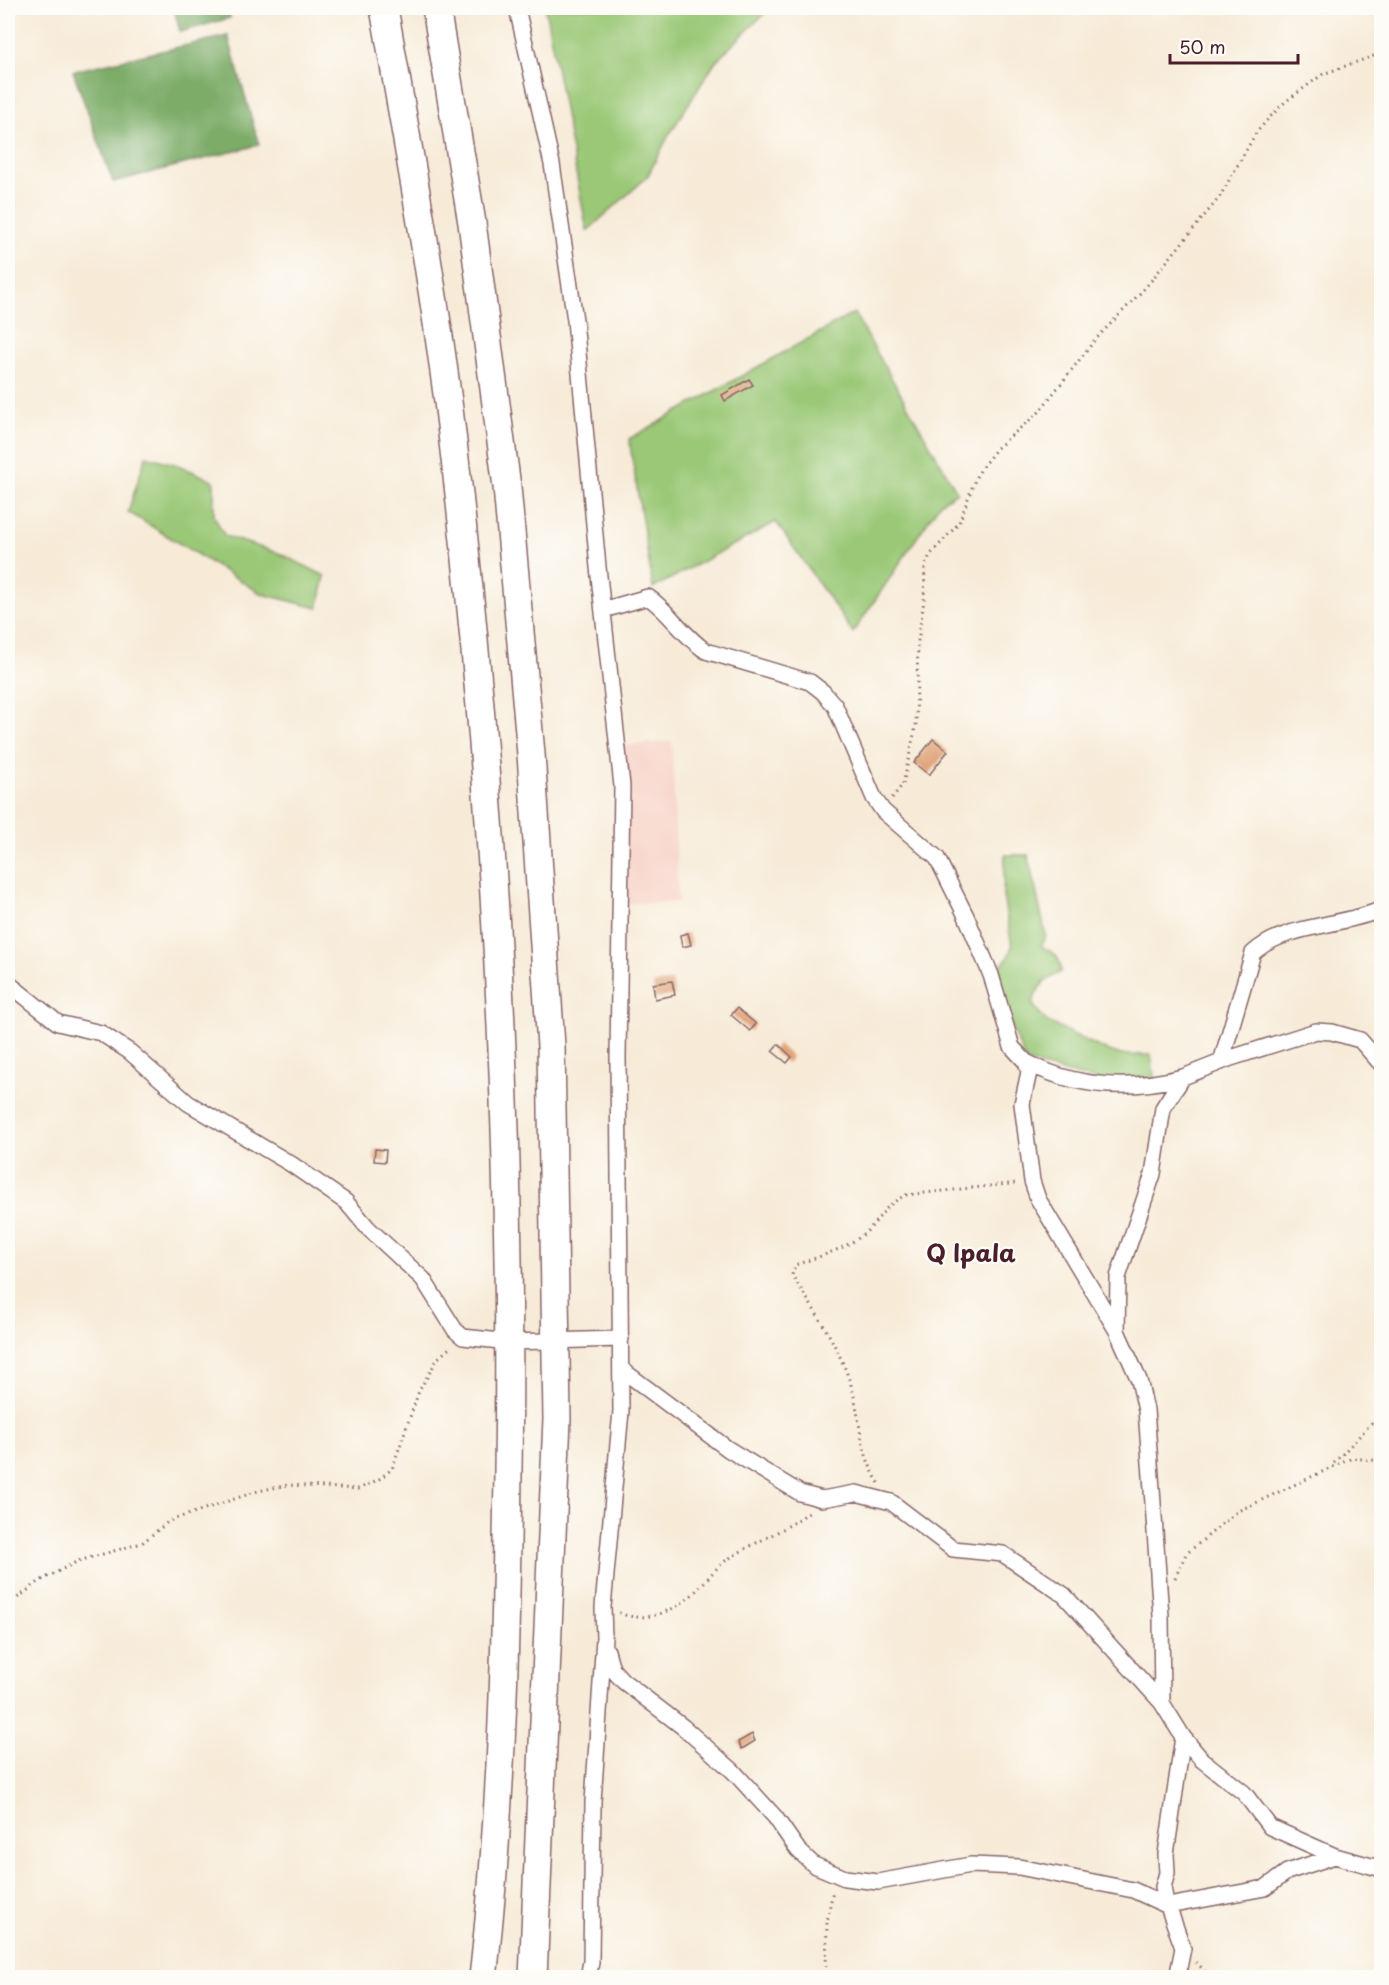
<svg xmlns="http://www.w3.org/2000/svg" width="1389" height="1985" font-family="'Playpen Sans',sans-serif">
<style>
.built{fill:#f7d1c6}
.green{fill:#9ac876;stroke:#727450;stroke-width:1.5}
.forest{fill:#7bac67;stroke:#626649;stroke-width:1.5}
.building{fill:#e1a57b}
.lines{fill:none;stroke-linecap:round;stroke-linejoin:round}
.street-casing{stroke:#876668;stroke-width:18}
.highway-casing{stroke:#876668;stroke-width:30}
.path{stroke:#876668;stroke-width:3;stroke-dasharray:1.5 4.5;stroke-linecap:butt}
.street{stroke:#fff;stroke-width:15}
.highway{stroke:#fff;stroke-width:27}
.labels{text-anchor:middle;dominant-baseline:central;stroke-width:4.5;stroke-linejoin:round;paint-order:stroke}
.quarter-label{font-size:24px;font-weight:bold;fill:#4a1f2b;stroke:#fdfcf7}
</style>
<rect width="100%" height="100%" fill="#fdfcf7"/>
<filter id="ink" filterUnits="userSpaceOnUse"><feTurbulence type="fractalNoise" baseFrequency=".0167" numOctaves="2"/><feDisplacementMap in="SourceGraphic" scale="12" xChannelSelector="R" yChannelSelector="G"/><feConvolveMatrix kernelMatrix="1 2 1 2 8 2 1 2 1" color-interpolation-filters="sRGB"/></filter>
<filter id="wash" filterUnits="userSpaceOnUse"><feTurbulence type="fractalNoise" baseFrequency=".008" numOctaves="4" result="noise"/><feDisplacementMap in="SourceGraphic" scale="24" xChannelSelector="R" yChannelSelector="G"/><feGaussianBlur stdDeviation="1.35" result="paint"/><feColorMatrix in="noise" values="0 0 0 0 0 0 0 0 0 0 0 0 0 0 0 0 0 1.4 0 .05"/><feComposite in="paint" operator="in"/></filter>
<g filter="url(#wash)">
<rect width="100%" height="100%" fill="#f7ebd8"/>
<path class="built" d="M672 741 678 902 621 904 618 746Z"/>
<path class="green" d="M545 8H764L768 10 715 62 669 135 647 177 587 231Z
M854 313 957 492 940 503 853 633 776 522 653 588 629 439Z
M146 456 178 465 214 481V516L225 536 281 554 325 576 318 608 262 594 128 512Z
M1005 855H1028L1046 936 1041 946C1054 953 1061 956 1061 972 1045 980 1036 986 1033 1005L1046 1021 1101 1048 1121 1055H1151L1155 1084 1124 1087 1026 1062 991 975 1007 959 1012 946 1003 896Z"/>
<path class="forest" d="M174 8H229L230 18 180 32Z
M228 36 259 145 113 182 73 71Z"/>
<g id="blocks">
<path class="building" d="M749 379 753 385 725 401 722 395Z
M933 739 948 751 929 775 914 763Z
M688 933 691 945 682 947 680 935Z
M672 981 675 995 655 999 653 984Z
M737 1008 756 1024 750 1031 731 1015Z
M778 1044 792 1057 787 1063 772 1051Z
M375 1149 386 1150 385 1162 374 1161Z
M752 1734 755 1741 742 1749 738 1742Z"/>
</g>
</g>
<g filter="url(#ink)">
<use href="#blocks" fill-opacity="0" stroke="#876668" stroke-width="1.5"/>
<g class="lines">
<defs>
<path id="street" d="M517 8 552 164 575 320 598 567 622 786 618 1057 621 1411 603 1607 604 1638 593 1802 591 1962 588 1978
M603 610 648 597C670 612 683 636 706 651L810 682 823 692 835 706 874 798 883 811 937 858 966 916 991 975 1012 1047 1026 1062 1029 1072 1022 1104 1032 1181 1038 1199 1117 1331 1139 1380 1146 1410 1152 1489 1161 1616 1162 1703 1183 1737 1202 1760 1244 1793 1270 1827 1335 1856
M8 983 58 1023 101 1033 130 1052 188 1103 291 1164 346 1202 368 1228 423 1279 455 1330 463 1337 510 1342 621 1339
M1026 1062C1076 1088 1129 1091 1183 1077
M1221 1062 1253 953C1284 924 1342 927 1382 909
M1117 1331 1118 1277 1153 1174 1163 1108 1183 1077 1231 1058 1316 1031 1332 1032 1360 1040 1382 1065
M621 1369 728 1449 800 1493 822 1499 856 1493 891 1502 953 1549 1003 1554 1064 1595 1162 1703
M607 1651 612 1669 623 1681 683 1727 733 1771 775 1817 798 1850 814 1865 845 1878 878 1882 971 1865 1019 1867 1133 1890 1168 1906 1265 1888 1287 1872 1335 1856 1382 1869
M1177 1978 1183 1948 1165 1898 1163 1887 1167 1873 1166 1854 1183 1737"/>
<path id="highway" d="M384 8C410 158 438 308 455 459 494 795 513 1134 508 1471 506 1640 502 1810 483 1978
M436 8 472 223 507 487 531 754 551 1046 557 1419 533 1978"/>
</defs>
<use href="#street" class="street-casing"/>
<use href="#highway" class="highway-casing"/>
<path class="path" d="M892 798 903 784 916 725 918 641 924 600 925 566 930 555 959 523 976 477 985 463 997 448 1039 412 1094 341 1145 288 1219 198 1256 133 1269 118 1285 102 1323 74 1382 53
M1334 1463 1382 1412
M879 1483C857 1448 862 1421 851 1385 838 1344 814 1310 792 1275L795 1265C818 1257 846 1249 865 1233 882 1218 881 1207 906 1195L1018 1183
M1175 1578 1186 1554 1238 1511 1352 1458 1382 1461
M8 1605 40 1581 78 1561 142 1543 169 1521 258 1491 288 1485 359 1489 379 1479 392 1469 419 1391 438 1358 452 1346
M619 1613C645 1624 676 1611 695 1592 706 1581 716 1567 728 1559 755 1542 784 1531 809 1512
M1196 1962 1211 1978
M829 1978 826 1970 827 1922 833 1890"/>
<use href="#street" class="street"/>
<use href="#highway" class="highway"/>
</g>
</g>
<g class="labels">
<g class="quarter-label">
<text x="971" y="1252">Q Ipala</text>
</g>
</g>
<rect width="1389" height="1985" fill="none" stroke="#fdfcf7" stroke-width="30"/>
<path d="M1170 54v9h128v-9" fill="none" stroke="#4a1f2b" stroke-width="3"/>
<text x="1179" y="54" font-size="18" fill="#4a1f2b" stroke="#fdfcf7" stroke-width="4.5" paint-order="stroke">50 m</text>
</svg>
